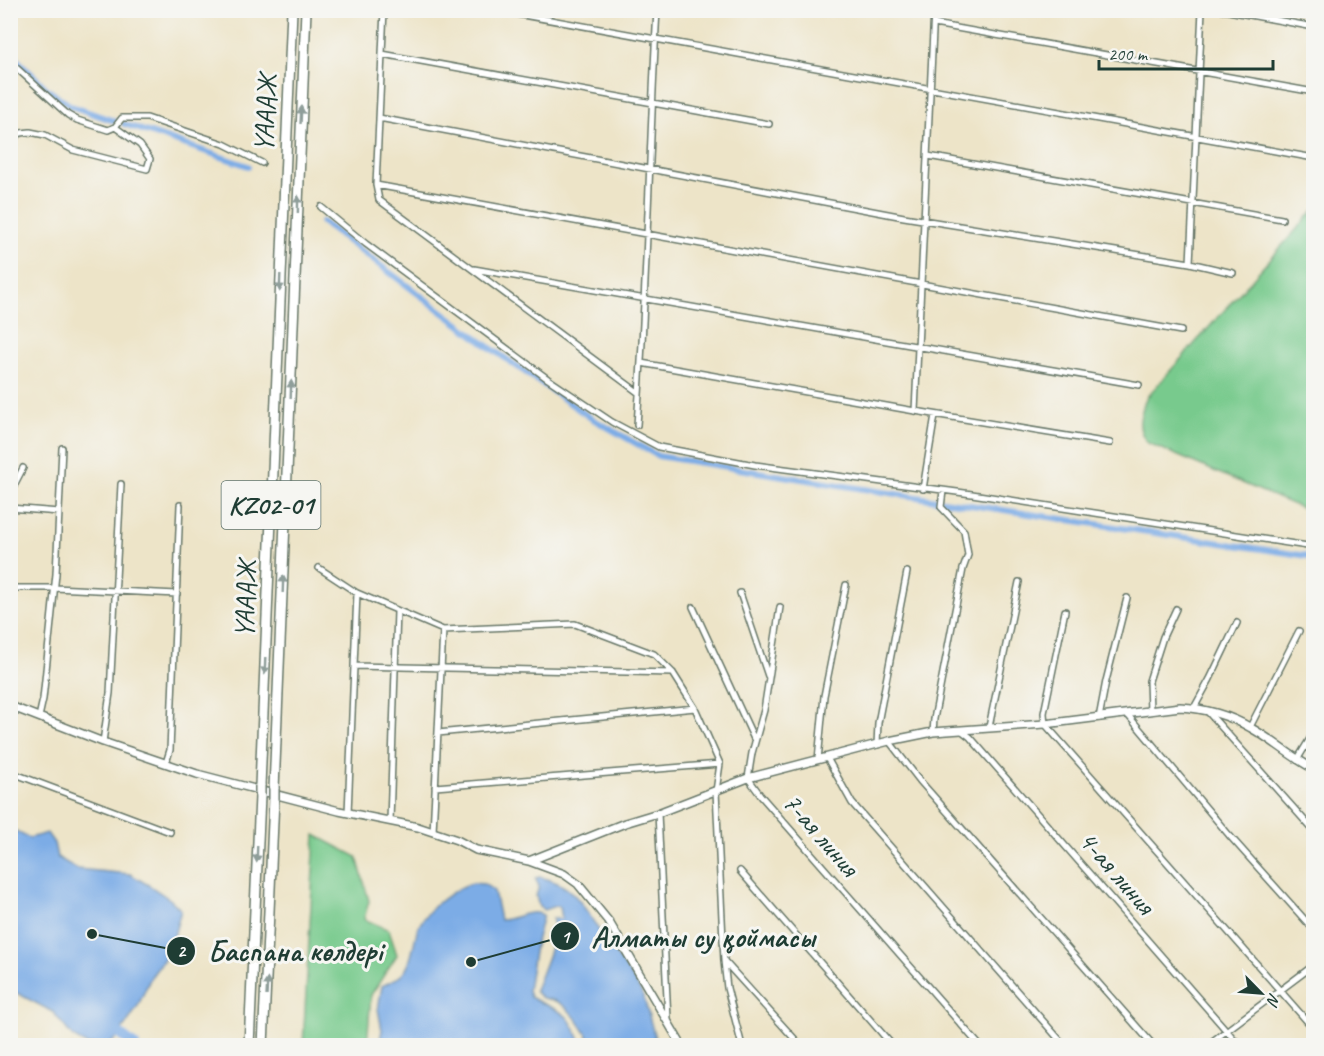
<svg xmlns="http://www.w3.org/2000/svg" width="1324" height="1056" font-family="Caveat,sans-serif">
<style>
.green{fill:#78ca8d;stroke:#4c8460;stroke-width:1.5}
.water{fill:#7bace6;stroke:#4d748d;stroke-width:1.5}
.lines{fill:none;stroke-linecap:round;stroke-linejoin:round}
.canal{stroke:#7bace6;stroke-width:6}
.river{stroke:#7bace6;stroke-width:10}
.street-casing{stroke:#677768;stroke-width:8}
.secondary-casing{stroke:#677768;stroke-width:10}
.highway-casing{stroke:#677768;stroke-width:12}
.street{stroke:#fff;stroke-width:5}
.secondary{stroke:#fff;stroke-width:7}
.highway{stroke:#fff;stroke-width:9}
.highway-bridge-casing{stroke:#677768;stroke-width:12;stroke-linecap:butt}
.highway-bridge{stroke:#fff;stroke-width:9}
.oneway{fill:#8f9e9a}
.labels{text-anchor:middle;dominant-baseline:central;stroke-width:6;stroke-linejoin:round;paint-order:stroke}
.shield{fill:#f6f6f2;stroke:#60746d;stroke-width:1.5}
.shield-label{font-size:27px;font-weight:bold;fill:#1f3d34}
.street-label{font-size:28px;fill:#1f3d34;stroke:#f6f6f2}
.leader{fill:none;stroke:#1f3d34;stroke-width:2}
.callout-dot{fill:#1f3d34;stroke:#f6f6f2;stroke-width:2}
.mark-label{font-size:18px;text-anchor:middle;font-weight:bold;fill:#fff}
.callout-label{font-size:30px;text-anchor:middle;font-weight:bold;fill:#1f3d34;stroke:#f6f6f2;stroke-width:6;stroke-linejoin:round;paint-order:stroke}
</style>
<rect width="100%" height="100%" fill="#f6f6f2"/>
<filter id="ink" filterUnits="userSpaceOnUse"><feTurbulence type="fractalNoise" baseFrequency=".0167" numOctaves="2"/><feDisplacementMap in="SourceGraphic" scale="12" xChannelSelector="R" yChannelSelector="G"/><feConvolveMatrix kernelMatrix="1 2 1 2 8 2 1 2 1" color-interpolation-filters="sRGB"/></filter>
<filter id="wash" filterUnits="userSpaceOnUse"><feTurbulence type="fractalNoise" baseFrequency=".008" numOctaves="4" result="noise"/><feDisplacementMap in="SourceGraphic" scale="24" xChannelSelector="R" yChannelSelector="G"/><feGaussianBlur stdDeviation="1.35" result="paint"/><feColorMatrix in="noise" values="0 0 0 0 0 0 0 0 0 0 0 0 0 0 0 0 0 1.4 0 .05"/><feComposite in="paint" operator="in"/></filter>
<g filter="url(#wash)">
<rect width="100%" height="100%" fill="#ede4c8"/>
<path class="green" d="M1313 211V513L1148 443C1135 429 1140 415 1146 398Z
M315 835 357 857 369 901 364 919 389 930 397 955 371 995 367 1045H303Z"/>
<path class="water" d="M11 829 29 838 47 833 54 843 57 857 77 869 130 874 150 886 171 900 181 910 170 951 151 977 137 1008 117 1038 108 1045H87L73 1037 53 1012 11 990Z
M540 877C577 885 585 910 604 938 617 958 633 974 643 996 649 1013 652 1029 657 1045H592C586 1031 573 1012 560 1003 548 996 544 1003 535 991 541 971 560 937 552 918L562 919 560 907 555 906 544 910 539 907 536 896 539 886 535 878Z
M473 883 484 884 494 891 500 920C515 920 529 908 543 915L535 946 528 990 530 997C563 1015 566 1006 582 1045L430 1046C418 1039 407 1043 395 1046 390 1046 384 1045 379 1045L382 1030 378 1009 382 986C389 982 401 978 405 971 414 957 413 939 419 926 428 908 454 888 473 883Z"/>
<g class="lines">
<path class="canal" d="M10 53 48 90 71 106 114 121
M124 124 248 166
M322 222 492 349 591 418 658 456 864 489 1314 557"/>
<path class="river" d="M108 1025 135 1046"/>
</g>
</g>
<g filter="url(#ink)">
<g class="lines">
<defs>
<path id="street" d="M384 10 376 185 379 200 639 393
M495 10 1314 158
M1223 10 1314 27
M934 24 1314 92
M382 54 769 124
M10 62 68 115 77 120 108 130 115 127 122 118H147L224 144 262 163
M379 118 904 217 1190 263 1233 273
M10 139 21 133 30 132 45 135 73 150 147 169 150 159 140 145 115 127
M928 156 1282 219
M376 185 1181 331
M321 207 366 244 548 379 612 422 659 447 755 465 972 494 1314 547
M1190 263 1202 10
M474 269 1139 385
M641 363 915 411 1110 443
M915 411 934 10
M637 425C647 287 649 149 657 10
M923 489 935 415
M10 493 23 468
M10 508 59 512
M319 568 357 593 443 630 575 624 654 654 673 673 695 708 720 764 716 791 724 961 727 988 742 1046
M10 588H55L177 594
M740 593 768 676
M693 607 755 741
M780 607 764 710 752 753 748 778 761 796 980 1046
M1065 611 1044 713 1045 724 1314 1029
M354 666 673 673
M1194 708 1210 679 1237 623
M1150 711 1149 681 1163 637 1176 609
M1208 712 1314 831
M1127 714 1229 835 1314 930
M39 717 43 699 56 574 62 448
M1099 718 1106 681 1127 598
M989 727 1019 582
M1250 727 1299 631
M961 730 970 737 1240 1046
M933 732 934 719 963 569 968 555 964 531 941 507 943 491
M438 733 695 708
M889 741 920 781 1154 1046
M103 742 110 693 121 484
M877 745 878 723 907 572
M827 758 852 803 1065 1046
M818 760 824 696 846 585
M1297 760 1314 732
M166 763 170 750 180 505
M10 772 170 832
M435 787 720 764
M348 813 357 593
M658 813 668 1019
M390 821 397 611
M433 832 443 630
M740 871 893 1046
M725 962 801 1046
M10 1040 27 1046
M1206 1046 1314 965"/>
<path id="secondary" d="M10 706 103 742 197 774 339 811 418 827 457 840 476 850 529 861 564 874 578 884 609 922 682 1046
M529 861 625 823 658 813 748 778 889 741 933 732 1045 724 1180 707C1204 708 1231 716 1251 728 1273 740 1291 757 1314 769"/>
<path id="highway" d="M260 786 292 10
M274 789 306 10
M249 1046 260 796
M263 1046 274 799"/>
</defs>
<use href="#street" class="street-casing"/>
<use href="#secondary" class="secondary-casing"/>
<use href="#highway" class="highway-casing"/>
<use href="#street" class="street"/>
<use href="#secondary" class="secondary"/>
<use href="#highway" class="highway"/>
<defs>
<path id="highway-bridge" d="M260 796V786
M274 799V789"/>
</defs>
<use href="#highway-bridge" class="highway-bridge-casing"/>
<use href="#highway-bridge" class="highway-bridge"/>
</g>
<defs><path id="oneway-solid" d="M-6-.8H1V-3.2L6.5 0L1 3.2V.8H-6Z" transform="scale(1.5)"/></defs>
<g class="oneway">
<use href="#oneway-solid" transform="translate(301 115) rotate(-87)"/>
<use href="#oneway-solid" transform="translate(298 204) rotate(-89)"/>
<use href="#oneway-solid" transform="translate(280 283) rotate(92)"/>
<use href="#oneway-solid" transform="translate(291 389) rotate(-88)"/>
<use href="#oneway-solid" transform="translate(283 584) rotate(-88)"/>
<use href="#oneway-solid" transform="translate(265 666) rotate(92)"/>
<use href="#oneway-solid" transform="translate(257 854) rotate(92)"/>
<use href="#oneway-solid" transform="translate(267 987) rotate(-87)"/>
</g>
</g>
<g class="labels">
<rect class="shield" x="221.5" y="481" width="99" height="48" rx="4.5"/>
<g class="shield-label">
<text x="271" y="505">KZ02-01</text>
</g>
<g class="street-label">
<text transform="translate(265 113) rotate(-87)">ҮАААЖ</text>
<text transform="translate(245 599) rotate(-88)">ҮАААЖ</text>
<text transform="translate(821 834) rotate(49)">7-ая линия</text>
<text transform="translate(1117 872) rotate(49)">4-ая линия</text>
</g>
</g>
<path class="leader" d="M471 962L565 936M92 934L181 951"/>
<g class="callout-dot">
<circle cx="471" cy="962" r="6"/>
<circle cx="92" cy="934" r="6"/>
<circle cx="565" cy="936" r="15"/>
<circle cx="181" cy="951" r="15"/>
</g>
<g class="mark-label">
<text x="565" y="943">1</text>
<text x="181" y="957">2</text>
</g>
<g class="callout-label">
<text x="703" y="947">Алматы су қоймасы</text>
<text x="295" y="961">Баспана көлдері</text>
</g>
<rect width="1324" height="1056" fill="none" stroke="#f6f6f2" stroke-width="36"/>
<g transform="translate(1261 993) rotate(115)" stroke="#f6f6f2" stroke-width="4.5" paint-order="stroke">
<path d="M0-4.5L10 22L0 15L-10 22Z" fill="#1f3d34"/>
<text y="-9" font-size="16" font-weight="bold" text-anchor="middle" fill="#1f3d34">N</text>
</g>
<path d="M1099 60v9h174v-9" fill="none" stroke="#1f3d34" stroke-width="3"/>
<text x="1108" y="60" font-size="18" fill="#1f3d34" stroke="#f6f6f2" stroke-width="4.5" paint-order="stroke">200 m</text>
</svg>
